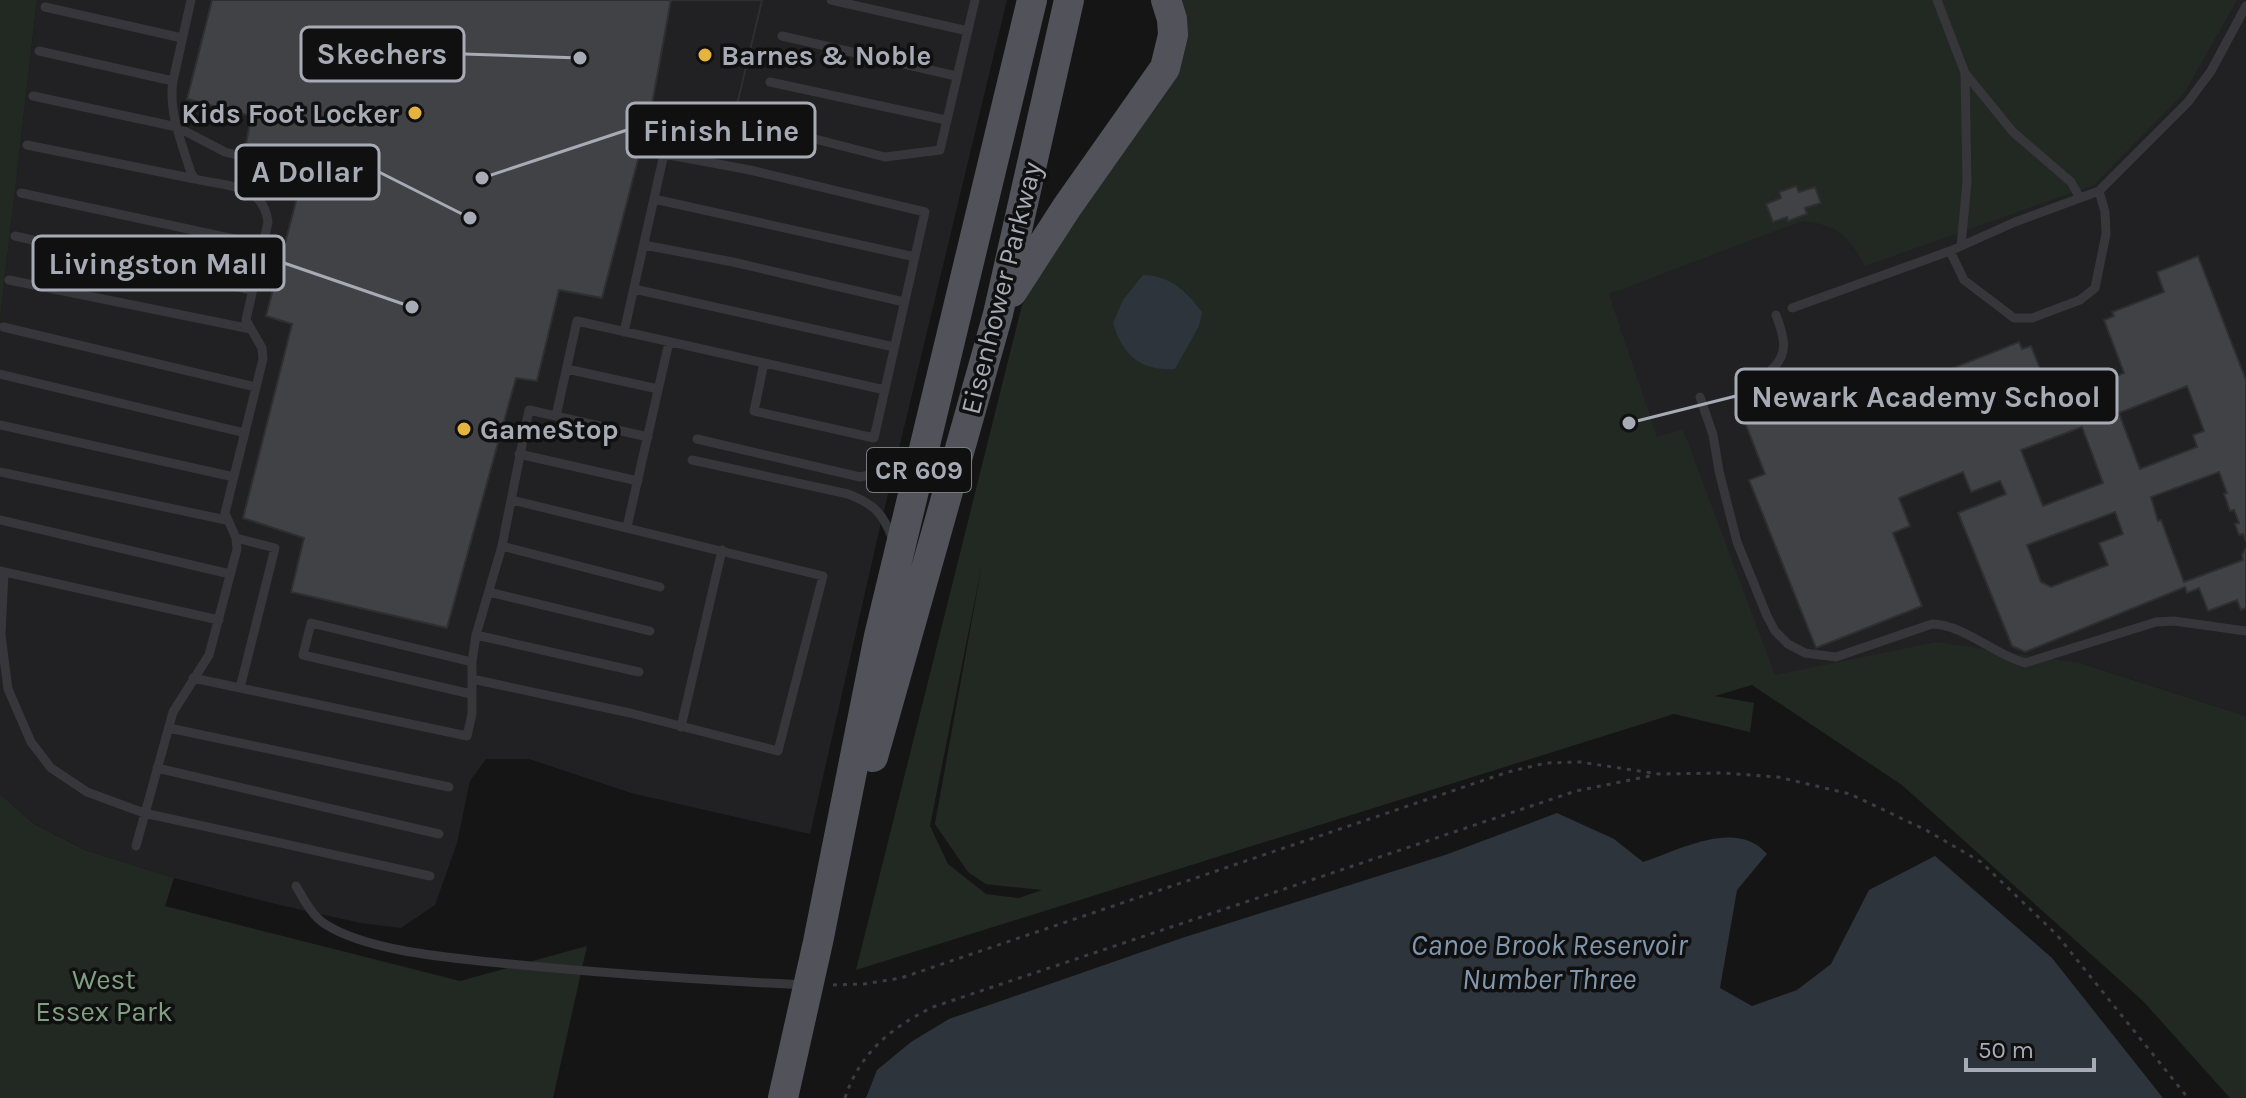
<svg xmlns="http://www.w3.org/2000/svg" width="2246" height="1098" font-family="Karla,sans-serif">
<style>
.built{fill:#212123}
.green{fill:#212922;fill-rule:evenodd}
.water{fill:#2e343b}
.building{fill:#414246;stroke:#2f2f32;stroke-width:2;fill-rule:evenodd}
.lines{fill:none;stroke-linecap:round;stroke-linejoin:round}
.path{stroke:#3c3d42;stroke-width:3;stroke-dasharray:4 6;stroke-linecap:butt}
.lane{stroke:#36363b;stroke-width:9}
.primary{stroke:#52535a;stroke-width:30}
.poi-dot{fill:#e4b43e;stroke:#101011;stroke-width:3}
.labels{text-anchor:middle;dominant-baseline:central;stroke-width:7;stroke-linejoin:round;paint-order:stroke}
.shield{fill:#101011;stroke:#7a7c84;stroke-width:2}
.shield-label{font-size:26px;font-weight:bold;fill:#a7abb5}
.poi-label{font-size:28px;font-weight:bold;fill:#a7abb5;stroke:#101011;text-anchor:start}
.street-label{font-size:28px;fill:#a7abb5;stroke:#101011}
.park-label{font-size:28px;fill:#809f83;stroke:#101011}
.water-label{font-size:30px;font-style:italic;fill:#8197ae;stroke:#101011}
.leader{fill:none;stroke:#a7abb5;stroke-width:3}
.callout-dot{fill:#a7abb5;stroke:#101011;stroke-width:3}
.callout{fill:#101011;stroke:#a7abb5;stroke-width:3}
.callout-label{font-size:30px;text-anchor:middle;font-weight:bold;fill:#a7abb5}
</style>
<rect width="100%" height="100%" fill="#151516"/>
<path class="built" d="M37 0H1007L880 527 810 834 631 793 529 759H486L470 781 457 843 435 905 401 928 361 923 280 905 174 878 85 850 34 824 0 794V320Z
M1197 0H2246V716L2080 663 1775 675 1010 887 986 884 968 872 935 824 1000 470Z"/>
<path class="green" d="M0 0H37L0 320Z
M1178 0H2237L2185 92 2094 185 1865 266C1848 235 1838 225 1802 221L1609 294 1657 437 1683 429 1775 675 1936 642 2080 663 2246 716V1098H2230L2143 1001 1902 785 1752 685 1715 696 1754 703 1750 732 1674 714 856 970 1022 305 1057 241 1174 77ZM982 564 935 824 968 872 986 884 1042 890 1019 898 986 894 948 864 930 826Z
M0 794 34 824 85 850 174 878 165 906 460 981 587 946 553 1098H0Z"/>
<path class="water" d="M1143 275C1171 276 1186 291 1202 312L1199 326 1175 369C1141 371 1123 356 1113 323L1123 300Z
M1557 813 1614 839 1643 862C1679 850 1737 818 1767 854L1737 890 1720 988 1752 1006 1797 990 1831 964 1869 890 1935 856 2052 958 2163 1098H866L877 1070 911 1042 949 1019 1182 938 1445 855Z"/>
<path class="building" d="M212 0H762L731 130 651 110 602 298 559 290 537 381 516 378 447 628 291 592 304 538 243 518 292 324 266 316 307 159 246 144 251 116 187 99Z
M671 0H762L731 130 651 110Z
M1796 186 1799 192 1815 187 1821 203 1805 208 1807 214 1788 221 1787 217 1773 222 1766 204 1781 198 1779 192Z
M2198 256 2246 380V542L2243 534 2239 535 2235 524 2239 523 2234 510 2230 511 2224 494 2227 493 2219 472 2151 497 2158 521 2161 520 2184 582 2243 560 2242 555 2246 548V608L2241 610 2237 600 2208 611 2199 588 2187 593 2185 587 2025 652 2012 646 1958 513 2006 494 2000 481 1971 492 1963 472 1899 498 1910 526 1893 533 1922 606 1816 648 1749 480 1765 474 1737 402 1810 373 1814 383 1834 376 1838 385 1854 379 1857 388 1903 369 1910 385 2019 342 2022 349 2031 346 2052 398 2071 391 2068 384 2102 371 2106 380 2124 373 2104 320 2114 316 2112 312 2164 292 2157 272ZM2187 386 2204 431 2193 435 2197 447 2140 469 2119 413ZM2082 427 2103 483 2043 506 2021 450ZM2115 512 2123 534 2099 543 2108 565 2051 587 2041 582 2027 545Z"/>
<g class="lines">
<path class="path" d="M833 985 864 984 901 978 1508 772 1546 763 1580 762 1659 774 1724 773 1778 777 1850 794 1926 830 1981 862 2057 935 2188 1098
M845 1098C860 1052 892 1027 933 1007L1576 791 1655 775"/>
<path class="lane" d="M831 0 968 31
M1937 0 1965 73 2013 132 2071 182 2080 198
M45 7 182 38
M782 36 956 76
M39 51 173 81
M770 82 946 120
M33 96 177 127 225 152 288 168
M761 125 885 157 940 150 975 0
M27 145 195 179
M21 193 262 245
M654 199 915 257
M15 236 251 290
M644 245 733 262 904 302
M1961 246 1967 182 1965 73
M1950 251 1964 280 2014 318H2032L2080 300 2095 288 2106 234 2105 212 2099 191
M9 280 251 329
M634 289 894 347
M1792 308 1950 251 2015 222 2099 191 2188 102 2211 71 2246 6
M3 327 256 387
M624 332 664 154 750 170 925 212 874 438 754 411 764 363
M567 369 658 389
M1771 370C1790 354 1784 336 1776 315
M0 374 245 433
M1700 397 1713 435 1719 471 1737 542 1767 616 1775 631 1788 644 1805 653 1836 657 1932 624C1965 625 1993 654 2025 663L2156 622 2174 621 2246 631
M556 416 577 321 885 390
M0 425 234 477
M697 439 860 477 887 471 914 450
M519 454 638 481
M692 460 848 494C874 504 883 513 893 540
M0 472 226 520
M0 520 230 574
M627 527 669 342
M236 538 275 548 240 688
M502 546 660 587
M0 571 219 620
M4 572 1 635 8 689 31 742 51 768 87 792 144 813 430 876
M489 592 650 631
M476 635 639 672
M193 678 467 736 472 714V662L476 635 502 546 529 410 648 437
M472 679 630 713 778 751 823 576 512 500
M471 694 303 655 311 623 472 662
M681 727 722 550
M169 728 449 787
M157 768 439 834
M136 846 173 712 209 655 237 549 236 538 225 513 263 359 262 348 246 320 268 222C263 183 227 187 195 179L191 173C182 144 168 111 173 81L191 0
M296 886C303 898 312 916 325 924 365 950 443 957 490 962 595 973 700 980 805 985"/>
<path class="primary" d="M1012 292 1067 207 1165 68 1173 35 1172 19 1166 0
M873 757 998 314 1069 0
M783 1098 818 942 879 636 1032 0"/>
</g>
<g class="poi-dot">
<circle cx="705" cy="55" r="8"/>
<circle cx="415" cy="113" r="8"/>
<circle cx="464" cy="429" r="8"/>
</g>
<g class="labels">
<rect class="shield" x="867" y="448" width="104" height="44" rx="6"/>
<g class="shield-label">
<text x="919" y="470">CR 609</text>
</g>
<g class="poi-label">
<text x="721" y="55">Barnes &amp; Noble</text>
<text x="399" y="113" text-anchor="end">Kids Foot Locker</text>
<text x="480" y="429">GameStop</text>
</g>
<g class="street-label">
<text transform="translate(1001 288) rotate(-76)">Eisenhower Parkway</text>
</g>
<g class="park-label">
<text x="104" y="979">West<tspan x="104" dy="32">Essex Park</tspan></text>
</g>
<g class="water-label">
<text x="1549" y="945">Canoe Brook Reservoir<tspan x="1549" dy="34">Number Three</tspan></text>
</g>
</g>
<path class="leader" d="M580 58L464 54M482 178L627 130M470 218L379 172M412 307L284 263M1629 423L1736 396"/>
<g class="callout-dot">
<circle cx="580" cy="58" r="8"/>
<circle cx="482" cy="178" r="8"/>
<circle cx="470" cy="218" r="8"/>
<circle cx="412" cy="307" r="8"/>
<circle cx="1629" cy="423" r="8"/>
</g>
<g class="callout">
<rect x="301" y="27" width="163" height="54" rx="8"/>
<rect x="627" y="103" width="188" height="54" rx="8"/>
<rect x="236" y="145" width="143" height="54" rx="8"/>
<rect x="33" y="236" width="251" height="54" rx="8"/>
<rect x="1736" y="369" width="381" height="54" rx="8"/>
</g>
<g class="callout-label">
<text x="382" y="64">Skechers</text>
<text x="721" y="141">Finish Line</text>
<text x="307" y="182">A Dollar</text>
<text x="158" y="274">Livingston Mall</text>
<text x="1926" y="407">Newark Academy School</text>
</g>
<path d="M1966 1058v12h128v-12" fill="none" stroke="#a7abb5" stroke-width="4"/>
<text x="1978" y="1058" font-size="24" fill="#a7abb5" stroke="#101011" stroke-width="6" paint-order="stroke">50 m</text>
</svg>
